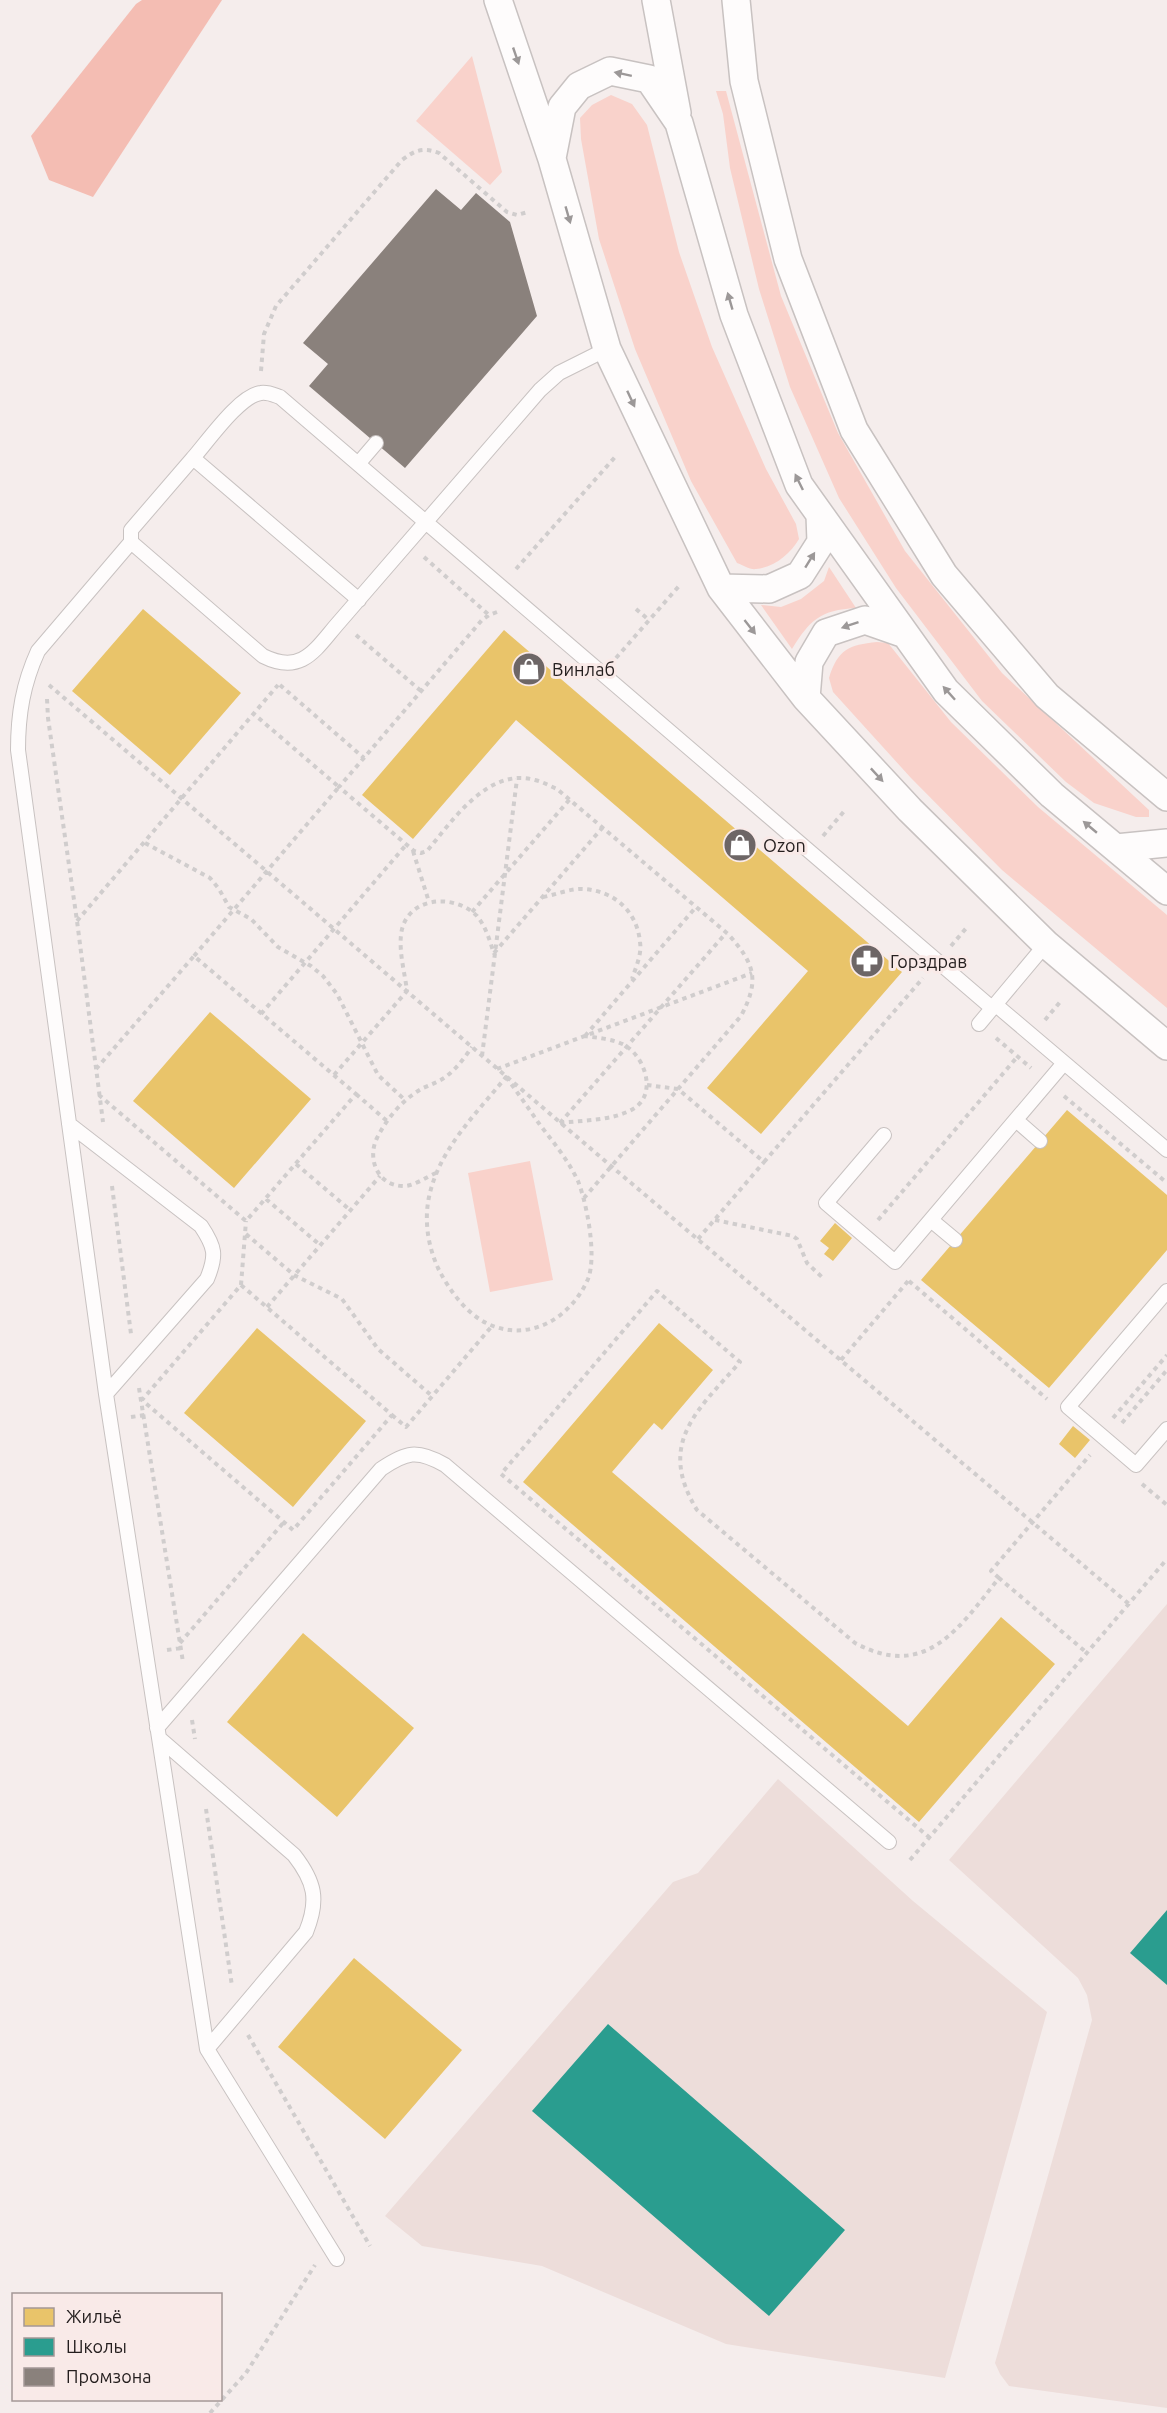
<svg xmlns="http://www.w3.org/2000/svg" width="1167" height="2413" font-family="Ubuntu,sans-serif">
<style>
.built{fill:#edddda}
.green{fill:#f9d2cb}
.forest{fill:#f4bdb3}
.homes{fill:#e9c46a}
.schools{fill:#2a9d8f}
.industry{fill:#8a817c}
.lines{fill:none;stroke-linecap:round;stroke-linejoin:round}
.service-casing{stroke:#c8c2c1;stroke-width:16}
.minor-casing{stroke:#c8c2c1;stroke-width:30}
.path{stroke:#d0cdcd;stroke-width:4;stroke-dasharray:4.5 4.5;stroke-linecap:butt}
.service{stroke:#fefcfc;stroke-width:14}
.minor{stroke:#fefcfc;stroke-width:27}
.oneway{fill:#9c9898}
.labels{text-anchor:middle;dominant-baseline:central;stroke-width:6;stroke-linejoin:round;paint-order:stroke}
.poi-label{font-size:18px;fill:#241e1e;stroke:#f9eae8;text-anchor:start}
</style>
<rect width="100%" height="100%" fill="#f5edec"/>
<path class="built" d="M1167 1604V2408L1009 2386 1000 2374 995 2363 1092 2020 1087 1995 1078 1978 949 1860Z
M778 1779 913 1901 1047 2012 945 2378 726 2344 542 2266 422 2246 385 2216 673 1882 698 1873Z"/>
<path class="green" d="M472 56 502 172 490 185 416 121Z
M716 91H726L781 296 838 433 905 551 1002 673 1149 810V817H1136L1094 803 1066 782 982 701 896 588 839 498 790 387 759 289 730 168 723 114Z
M611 95 632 104 647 125 679 252 712 347 766 469 796 524 799 539C790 554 775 567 756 569 750 570 743 565 737 563L691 481 635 349 599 239 581 139 580 118 592 105Z
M829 567 856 608C820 610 810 620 792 649L761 605 781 607 801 599 824 581Z
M877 642 888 643 951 722 1038 807 1167 915V1008L1002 870 911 778 833 692 829 678C838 649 849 645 877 642Z
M530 1161 553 1280 490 1292 468 1173Z"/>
<path class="forest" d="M142 0H222L93 197 49 180 31 136 136 4Z"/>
<path class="homes" d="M143 609 241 693 170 775 72 691Z
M504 630 902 972 761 1134 707 1088 808 971 516 720 413 839 362 795Z
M210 1012 311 1099 234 1188 133 1101Z
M1067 1110 1167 1195V1250L1049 1388 921 1280Z
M835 1223 852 1238 833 1261 824 1254 829 1248 820 1241Z
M659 1323 713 1370 662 1430 654 1423 612 1472 908 1726 1001 1617 1055 1664 919 1822 523 1482Z
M257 1328 366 1421 293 1507 184 1413Z
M1073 1426 1090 1440 1075 1458 1059 1444Z
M303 1633 414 1728 337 1817 227 1722Z
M354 1958 462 2050 385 2139 278 2047Z"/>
<path class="schools" d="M1167 1910V1985L1130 1953Z
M608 2024 845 2230 769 2316 532 2111Z"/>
<path class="industry" d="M436 189 461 210 476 193 510 222 537 316 405 468 309 386 328 364 303 343Z"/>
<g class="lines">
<defs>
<path id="service" d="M193 458C208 441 240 395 261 393 268 392 274 395 280 397L992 1008
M358 464 376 443
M131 542V530L193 458 359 600
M996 1005 1167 1150
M979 1024 1046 944
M1016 1120 1040 1141
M69 1124 201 1226C215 1247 217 1255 207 1279L106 1394
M884 1135 826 1203 895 1262 1064 1063
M931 1220 955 1240
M1167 1291 1068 1407 1136 1465 1167 1429
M157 1728 381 1469C406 1452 417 1449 445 1465L889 1842
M159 1738 294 1855C315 1882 319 1900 306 1932L207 2049
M337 2259 207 2049 106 1394 18 750C18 714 23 684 38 651L131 542 263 656C303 676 316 648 340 621L540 390 559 373 607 349"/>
<path id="minor" d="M498 0 552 159 607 349 721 588 806 698 910 810 1046 944 1167 1046
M656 0 677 113
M736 0 744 81 788 259 854 430 944 575 1047 696 1167 797
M552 158 562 107 579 86 610 71 649 79 679 123 734 315 799 485 946 691 1052 795 1167 891
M721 588 769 589 800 575 821 542 820 515
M806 698 809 662 826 633 865 620 905 634
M1116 848 1167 843"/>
</defs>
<use href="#service" class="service-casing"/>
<use href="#minor" class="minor-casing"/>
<path class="path" d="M261 371 264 334 276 306 402 160C415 150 423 147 439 153L507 212 517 215 528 212
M424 557 489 615V613
M516 569 616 456
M636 609 649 620
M497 612 489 615 482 620 339 787 414 851 421 853 427 851C453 820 488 767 535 780 543 782 550 786 557 789L728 934C755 964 760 980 741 1016L584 1198
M356 635 421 691
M616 658 679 586
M49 685 611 1166 1129 1604
M280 685 364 758
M47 699 48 718 77 921 103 1122
M823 836 846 809
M145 843 210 878 219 889 229 907 251 919 278 947 311 966 323 976 337 994 378 1075 406 1101
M413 851 429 902
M543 897C555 895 571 888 584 889 614 891 637 911 640 942 642 954 636 967 632 979
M472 912 570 799
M77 921 278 685
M951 946 968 926
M494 953 603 827
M194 956 339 787 255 715
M261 1014 406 845
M1045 1020 1060 1002
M585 1036 696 907
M996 1038 1031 1068
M482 1056 517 779
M96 1069 194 956 356 1094 246 1221 99 1095
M497 1069 752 973
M334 1075 407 991C405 974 399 953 401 935 405 897 453 892 477 916 486 927 490 941 494 954
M506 1077C518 1093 529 1109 540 1125 554 1143 568 1160 578 1181 587 1204 597 1256 588 1279 572 1316 533 1341 493 1326 468 1317 449 1290 438 1268 428 1246 424 1221 429 1197 439 1149 476 1114 506 1077Z
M647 1085 678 1089 764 1162 923 978
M356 1094 387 1121
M1064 1096 1167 1183
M560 1123 726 933
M560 1123C584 1120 612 1121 633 1109 657 1095 646 1059 626 1046 615 1039 598 1038 585 1036
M296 1164 350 1210
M436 1173C426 1177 413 1187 402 1186 377 1185 367 1158 377 1138 387 1118 403 1099 423 1088 432 1084 441 1081 448 1075 457 1068 465 1057 472 1047
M112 1186 131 1334
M266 1199 320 1245
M715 1220 793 1236 797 1239 807 1263 824 1279
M878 1220 1018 1056
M246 1234 294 1275 342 1299 378 1349 432 1396
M698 1239 764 1162
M909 1281 1047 1399
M241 1285 392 1415 293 1530 142 1400Z
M241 1285 246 1221
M267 1307 380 1176
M841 1360 909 1280
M139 1388 183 1662
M392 1415 406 1427 492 1326
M131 1417 145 1415
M1113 1418 1167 1355
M1122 1423 1167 1370
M1142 1484 1167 1505
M999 1578 991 1571 1090 1455
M180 1643 284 1522
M167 1650 181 1648
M192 1720 195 1739
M206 1809 232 1986
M930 1838 501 1474 657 1291 740 1362C698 1410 656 1443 697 1510L855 1643C926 1681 959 1628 999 1578L1087 1653
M910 1860 1167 1559
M248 2035 370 2246
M210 2413 246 2373 315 2265"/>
<use href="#service" class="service"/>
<use href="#minor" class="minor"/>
</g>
<defs><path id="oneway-solid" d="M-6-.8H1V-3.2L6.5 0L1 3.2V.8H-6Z" transform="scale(1.5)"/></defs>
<g class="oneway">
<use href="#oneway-solid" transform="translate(516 56) rotate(71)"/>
<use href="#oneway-solid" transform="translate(623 74) rotate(-168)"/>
<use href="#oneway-solid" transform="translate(568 215) rotate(74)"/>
<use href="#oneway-solid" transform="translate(730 301) rotate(-106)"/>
<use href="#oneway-solid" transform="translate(631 399) rotate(65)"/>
<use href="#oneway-solid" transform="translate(799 482) rotate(-116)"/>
<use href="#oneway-solid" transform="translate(810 560) rotate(-58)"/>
<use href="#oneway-solid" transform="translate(850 625) rotate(161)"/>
<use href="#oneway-solid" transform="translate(750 627) rotate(52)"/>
<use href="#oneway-solid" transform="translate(949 693) rotate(-132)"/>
<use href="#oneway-solid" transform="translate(877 775) rotate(47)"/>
<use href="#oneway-solid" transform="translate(1090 827) rotate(-140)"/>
</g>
<defs>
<symbol id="shop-disc" viewBox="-11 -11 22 22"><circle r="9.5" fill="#6d6666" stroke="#f9eae8"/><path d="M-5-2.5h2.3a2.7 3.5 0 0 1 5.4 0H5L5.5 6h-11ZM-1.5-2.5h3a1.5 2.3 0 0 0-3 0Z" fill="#fff"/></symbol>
<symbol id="pharmacy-disc" viewBox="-11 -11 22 22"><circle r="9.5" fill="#6d6666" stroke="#f9eae8"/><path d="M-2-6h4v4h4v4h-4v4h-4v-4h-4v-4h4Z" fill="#fff"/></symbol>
</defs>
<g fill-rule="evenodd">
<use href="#shop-disc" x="510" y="650" width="38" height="38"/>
<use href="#shop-disc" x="721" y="826" width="38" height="38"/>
<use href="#pharmacy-disc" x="848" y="942" width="38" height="38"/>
</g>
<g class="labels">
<g class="poi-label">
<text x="552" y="669">Винлаб</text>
<text x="763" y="845">Ozon</text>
<text x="890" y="961">Горздрав</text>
</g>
</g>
<rect x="12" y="2293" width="210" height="108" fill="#f9eae8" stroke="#a49897" stroke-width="1.5"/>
<rect x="24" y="2308" width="30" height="18" fill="#e9c46a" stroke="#a49897" stroke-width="1.5"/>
<text x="66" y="2323" font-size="18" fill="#241e1e">Жильё</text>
<rect x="24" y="2338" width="30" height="18" fill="#2a9d8f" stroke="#a49897" stroke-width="1.5"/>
<text x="66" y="2353" font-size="18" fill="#241e1e">Школы</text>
<rect x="24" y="2368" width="30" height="18" fill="#8a817c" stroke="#a49897" stroke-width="1.5"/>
<text x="66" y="2383" font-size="18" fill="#241e1e">Промзона</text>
</svg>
